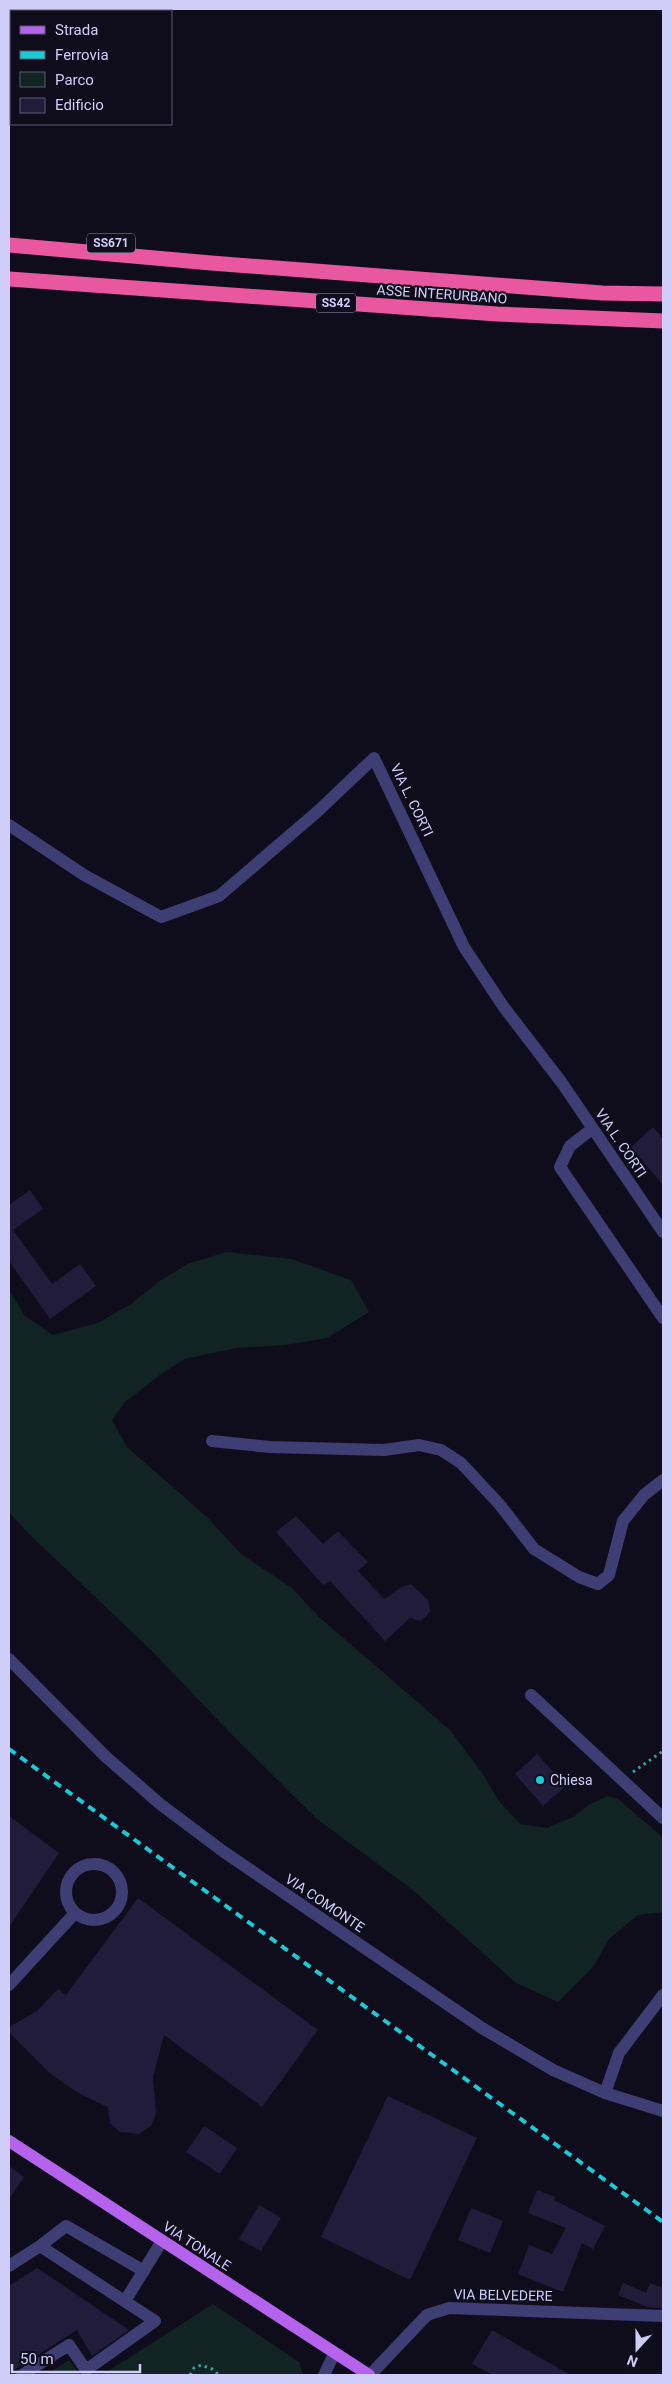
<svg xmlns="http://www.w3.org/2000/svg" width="672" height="2384" font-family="Roboto,sans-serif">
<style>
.green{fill:#112423}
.building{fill:#211c3a}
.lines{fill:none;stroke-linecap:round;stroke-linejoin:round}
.path{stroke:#3ba097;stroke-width:3;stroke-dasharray:2.5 4;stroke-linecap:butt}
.minor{stroke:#3e3e75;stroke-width:12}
.major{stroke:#b562ec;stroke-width:12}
.highway{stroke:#ea57a1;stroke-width:15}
.rail{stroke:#1acad8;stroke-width:4;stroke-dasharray:8 6;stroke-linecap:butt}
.poi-dot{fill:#1acad8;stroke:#0f0d1b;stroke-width:2}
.labels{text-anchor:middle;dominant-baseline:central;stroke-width:4;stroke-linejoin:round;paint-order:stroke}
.shield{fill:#0f0d1b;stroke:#9793b6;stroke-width:1}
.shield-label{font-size:12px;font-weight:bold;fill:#d1cdf9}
.street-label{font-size:14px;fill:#d1cdf9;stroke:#0f0d1b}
.poi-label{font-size:14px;fill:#d1cdf9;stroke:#0f0d1b;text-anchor:start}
</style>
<rect width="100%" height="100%" fill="#0f0d1b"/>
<path class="green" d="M226 1252 291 1259 351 1280 369 1312 327 1338 286 1345 236 1348 184 1359 161 1374 125 1402 112 1420 127 1447 208 1518 241 1554 292 1588 319 1617 450 1730 483 1774 498 1800 520 1824 547 1828 573 1817 590 1804 608 1796 618 1799 659 1834 663 1840V1912L638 1915 609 1939 593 1967 558 2002 516 1983 414 1891 317 1819 239 1742 151 1650 28 1533 9 1512V1290L25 1316 53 1335 98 1323 131 1304 161 1280 188 1264Z
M213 2304 299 2362 303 2375H102Z
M69 2360 80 2375H46Z"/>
<path class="building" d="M653 1127 663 1139V1185L631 1147Z
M30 1190 43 1209 13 1230 52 1284 80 1264 96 1286 50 1319 9 1261V1205Z
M296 1516 323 1544 338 1531 368 1562 358 1571 384 1599 402 1587 411 1584 428 1600 430 1612 421 1621 410 1618 385 1641 330 1581 323 1585 276 1532Z
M537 1754 566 1786 543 1806 515 1774Z
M9 1816 59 1853 9 1927Z
M138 1898 318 2030 262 2107 164 2035 153 2077 156 2114 151 2126 139 2134 120 2132 110 2123 108 2107 82 2095 53 2076 9 2032V2027L37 2011 58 1989 66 1995Z
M388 2096 477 2138 410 2280 321 2237Z
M204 2126 237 2148 220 2174 186 2152Z
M9 2166 24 2177 9 2199Z
M537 2190 555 2197 554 2200 605 2226 593 2249 582 2243 563 2292 518 2274 529 2245 552 2254 566 2228 528 2213Z
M259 2205 281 2218 261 2251 239 2239Z
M471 2208 503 2221 490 2253 458 2240Z
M37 2268 129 2330 92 2356 77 2330 9 2373V2286Z
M623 2283 646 2293 650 2283 663 2288V2308L648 2307 618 2295Z
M492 2330 570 2375H493L472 2364Z"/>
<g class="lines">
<path class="path" d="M633 1772 663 1751
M190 2375 194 2368 201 2365 212 2369 219 2375"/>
<path class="minor" d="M9 825 84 875 161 917 219 896 317 812 374 758 464 947 503 1006 562 1083 663 1232
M592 1129 570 1146 560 1167 663 1318
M212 1441 270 1447 384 1450 419 1445 441 1450 461 1463 500 1505 534 1549 579 1577 598 1584 609 1575 623 1521 644 1495 663 1480
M9 1659 105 1756 160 1804 224 1852 482 2028 553 2070 605 2093 663 2111
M531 1695 663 1818
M66 1892a28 28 0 1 1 56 0a28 28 0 1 1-56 0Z
M9 1985 75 1913
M605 2093 619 2053 663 1995
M9 2266 40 2246 66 2226 144 2271
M125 2301 162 2241
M22 2375 69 2345 86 2370 155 2321 40 2246
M324 2375 334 2354
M370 2375 427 2315 449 2308 663 2316"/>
<path class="major" d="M9 2141 369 2375"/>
<path class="highway" d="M9 245 211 263 602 293 663 294
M9 279 497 314 663 321"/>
<path class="rail" d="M9 1749 663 2222"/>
</g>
<circle class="poi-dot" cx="540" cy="1780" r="5"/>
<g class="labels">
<g class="shield">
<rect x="87" y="233.5" width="48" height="19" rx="4"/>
<rect x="316" y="293.5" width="40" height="19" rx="4"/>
</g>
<g class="shield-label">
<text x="111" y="243">SS671</text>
<text x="336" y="303">SS42</text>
</g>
<g class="street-label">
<text transform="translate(442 294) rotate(4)">ASSE INTERURBANO</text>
<text transform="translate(412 800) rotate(64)">VIA L. CORTI</text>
<text transform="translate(621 1143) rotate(56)">VIA L. CORTI</text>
<text transform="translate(325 1903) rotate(34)">VIA COMONTE</text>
<text transform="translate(197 2246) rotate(33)">VIA TONALE</text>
<text transform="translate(503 2295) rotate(1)">VIA BELVEDERE</text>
</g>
<g class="poi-label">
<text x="550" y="1780">Chiesa</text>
</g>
</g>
<rect width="672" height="2384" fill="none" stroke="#d1cdf9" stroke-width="20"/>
<rect x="10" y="10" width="162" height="115" fill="#0f0d1b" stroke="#5d5a74"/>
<rect x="20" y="26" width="25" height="8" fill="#b562ec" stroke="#5d5a74"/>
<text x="55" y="35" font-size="15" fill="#d1cdf9">Strada</text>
<rect x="20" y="51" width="25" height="8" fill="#1acad8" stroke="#5d5a74"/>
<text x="55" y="60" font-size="15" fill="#d1cdf9">Ferrovia</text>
<rect x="20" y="72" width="25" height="15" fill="#112423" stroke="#5d5a74"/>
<text x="55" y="85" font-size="15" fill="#d1cdf9">Parco</text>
<rect x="20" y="98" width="25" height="15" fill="#211c3a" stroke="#5d5a74"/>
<text x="55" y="110" font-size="15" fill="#d1cdf9">Edificio</text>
<g transform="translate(637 2349) rotate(201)" stroke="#0f0d1b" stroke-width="4" paint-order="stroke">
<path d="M0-4L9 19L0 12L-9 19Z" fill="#d1cdf9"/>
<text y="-8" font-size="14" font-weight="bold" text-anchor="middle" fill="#d1cdf9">N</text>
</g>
<path d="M12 2364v8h128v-8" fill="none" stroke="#d1cdf9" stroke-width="2.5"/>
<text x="20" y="2364" font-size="15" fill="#d1cdf9" stroke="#0f0d1b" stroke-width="4" paint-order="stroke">50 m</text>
</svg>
